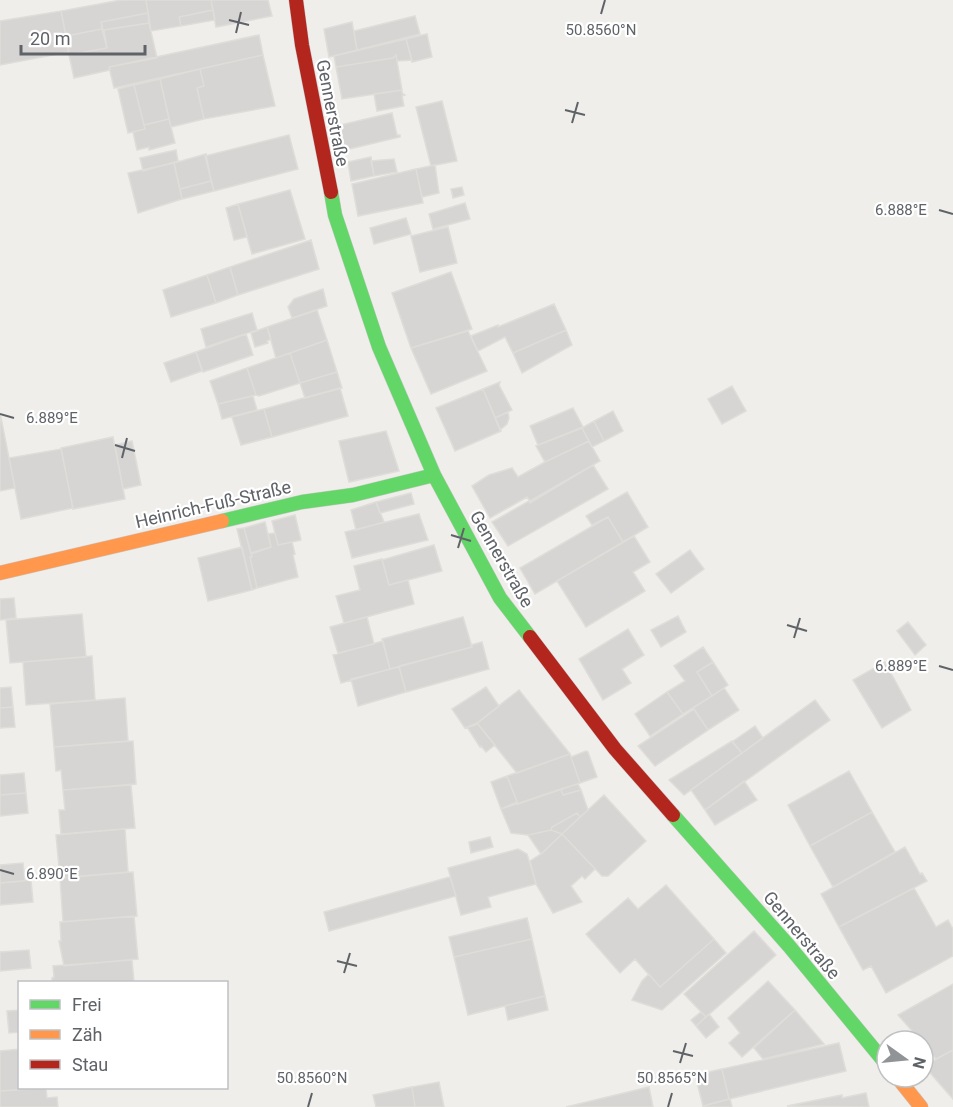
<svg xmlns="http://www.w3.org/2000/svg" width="953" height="1107" font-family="Roboto,sans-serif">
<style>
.building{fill:#d6d5d3;stroke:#deddd9;stroke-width:1.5}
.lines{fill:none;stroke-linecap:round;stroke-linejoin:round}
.fast-casing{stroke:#cacacb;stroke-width:15}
.slow-casing{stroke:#cacacb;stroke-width:15}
.jam-casing{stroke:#cacacb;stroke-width:15}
.fast{stroke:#63d668;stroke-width:14}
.slow{stroke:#ff974d;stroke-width:14}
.jam{stroke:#b3261e;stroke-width:14}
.ticks{fill:none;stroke:#5f6368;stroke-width:2}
.labels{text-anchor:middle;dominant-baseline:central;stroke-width:4.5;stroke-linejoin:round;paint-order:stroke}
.street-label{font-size:18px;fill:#5f6368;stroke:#fff}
.ticks-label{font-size:15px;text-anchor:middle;fill:#5f6368;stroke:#fff;stroke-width:4.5;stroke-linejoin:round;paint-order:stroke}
</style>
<rect width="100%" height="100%" fill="#efeeea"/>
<path class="building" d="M121 0H146L148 13 101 22 102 29 66 36 61 11Z
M146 0H211L213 10 179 17 181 26 151 31Z
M211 0H268L272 16 216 27Z
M213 10 215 20 181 26 179 17Z
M61 11 69 52 0 65V21Z
M148 13 149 23 103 30 101 22Z
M415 16 420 34 357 50 354 31Z
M352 22 357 50 329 57 324 29Z
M149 23 157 58 109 67 110 70 74 78 69 55 107 48 104 30Z
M102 29 107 48 69 55 66 36Z
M427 34 432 57 412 62 406 39Z
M259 35 263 55 114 88 109 67Z
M406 39 412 60 397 61 396 55 393 58 336 67 334 56Z
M263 55 275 106 204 119 197 88 204 86 200 69Z
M396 55 402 90 342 99 336 67 393 58Z
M200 69 204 86 197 88 204 119 171 127 160 79Z
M160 79 169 119 144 125 134 85Z
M134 85 145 129 128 133 118 89Z
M402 90V93L405 95 402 96 404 106 377 111 374 94Z
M442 101 457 161 431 166 416 107Z
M392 113 397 135H400V137L345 150 340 125Z
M169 119 175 143 149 150V147L137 150 133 132 145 129 144 125Z
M289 135 298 169 214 191 205 156Z
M176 150 178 161 143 171 140 158Z
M206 154 211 181 180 189 174 163Z
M371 157 374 176 351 181 348 162Z
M394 159 397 172 374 176 371 161Z
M174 163 182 199 138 213 128 173Z
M435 165 439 193 422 197 416 169Z
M416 169 423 203 358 216 352 184Z
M211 181 214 191 182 199 180 189Z
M462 187 464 195 453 198 451 189Z
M290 190 305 239 252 254 238 204Z
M465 203 470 219 433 229 429 214Z
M238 204 247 237 234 240 226 208Z
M406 218 411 234 374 244 370 228Z
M448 227 457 263 420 272 411 236Z
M311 240 319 269 238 295 230 267Z
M230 267 238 295 216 303 207 275Z
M451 272 472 329 411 348 392 293Z
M207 275 216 303 171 317 163 290Z
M323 289 327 306 292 318 288 307 294 299Z
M554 304 566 330 513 353 505 337 478 351 471 336 498 325V327Z
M317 310 327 340 276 358 267 327Z
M252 313 257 330 206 347 201 329Z
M267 327 271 339 267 341 268 343 255 347 251 333Z
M566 330 572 345 522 373 513 353Z
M468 331 487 371 431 394 411 348Z
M246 334 253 355 203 372 196 352Z
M327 340 337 372 300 383 290 353Z
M196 352 202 371 171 382 164 363Z
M290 353 300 383 259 396 256 395 247 368Z
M247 368 256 395 218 404 210 381Z
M337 372 342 388 305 398 300 383Z
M500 382 499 385 512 410 495 418 483 389Z
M732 386 746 411 722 424 708 399Z
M340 388 348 416 272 437 264 409Z
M483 389 501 431 455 451 436 408Z
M253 396 257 410 222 419 218 404Z
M573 408 583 427 538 445 530 426Z
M264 409 272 437 241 445 232 417Z
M613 411 623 431 604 441 594 421Z
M508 412 509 418 507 424 500 430 495 418Z
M0 413 15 488 0 491Z
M594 421 604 441 592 447 582 428Z
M582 428 589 441 545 462 536 446Z
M386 431 399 471 349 482 339 441Z
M113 437 125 499 73 509 61 448Z
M132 441 141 485 123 489 115 445Z
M589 441 600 461 530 501 527 497 490 518 472 486 489 475 512 468 518 477 545 462Z
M61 449 73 508 21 519 9 458Z
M593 465 608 489 508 546 492 522 529 501 530 503Z
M627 492 648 527 623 542 608 517 592 525 586 516Z
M411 493 414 504 380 513 376 502Z
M376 502 384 522 356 530 351 510Z
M419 514 428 540 352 558 345 532Z
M295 515 301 540 278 545 272 521Z
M608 517 623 542 535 594 520 568Z
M265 522 271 547 251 554 244 528Z
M244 528 251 553 252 557H250L257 588 252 590 237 529Z
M275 533 278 545 301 540 292 542 295 554 293 555 298 577 257 588 250 557H252L251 553 271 547 268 534Z
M634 536 650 562 633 572 645 591 586 627 557 581Z
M434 545 442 571 389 585 382 560Z
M242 547 252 590 208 601 198 558Z
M690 550 704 569 671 593 656 574Z
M382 559 389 585 408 580 414 604 344 623 336 596 360 590 354 566Z
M14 598 16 618 0 620V599Z
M82 614 86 657 10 663 6 620Z
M678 616 686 632 661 647 651 630Z
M367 617 374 644 338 653 330 627Z
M463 617 472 647 390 669 382 639Z
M908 622 926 645 915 655 897 631Z
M628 629 644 655 622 669 631 683 603 700 579 659Z
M383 641 390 669 341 683 333 655Z
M482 642 489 669 406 692 399 666 472 647 471 645Z
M703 647 713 662 697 672 712 696 683 714 667 692 685 681 674 666Z
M92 656 95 700 26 705 23 662Z
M713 662 728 685 712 696 697 672Z
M885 662 911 710 882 728 853 680Z
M399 667 406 692 358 706 351 679Z
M11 687 13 707 0 708V688Z
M486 687 499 706 475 725 465 728 452 709Z
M724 688 739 710 708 730 693 708Z
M519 690 570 754 517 773 477 723Z
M667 692 683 714 650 736 635 714Z
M125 698 128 741 54 747 50 704Z
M815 700 830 720 705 810 691 790Z
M13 707 15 727 0 728V708Z
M694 709 708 730 655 766 638 746Z
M477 723 495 745 486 752 481 746 480 747 467 727Z
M755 726 763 738 742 753 732 742Z
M133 741 136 784 63 790 61 770 56 771 54 747Z
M732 741 742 753 684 795 669 780Z
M586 751 588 752 597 777 580 783 571 757Z
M570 754 580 783 518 804 507 776Z
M849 771 872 812 810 846 788 805Z
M24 773 26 793 0 795V775Z
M507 776 517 802 501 809 491 782Z
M744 781 757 800 715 825 705 810Z
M578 784 581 790 563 795 561 789Z
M131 785 135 828 61 834 59 810H65L63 790Z
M561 789 563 795 581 790 588 810 580 817 577 813 552 827 551 830 528 835 511 833 501 809Z
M26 793 28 813 0 816V795Z
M604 795 646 841 608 876H602L562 834Z
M872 812 895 852 833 887 810 846Z
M577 813 580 817 562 834 551 830 552 827Z
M125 829 128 872 60 878 56 835Z
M551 830 562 834 541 854 528 835Z
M562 834 595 869 585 879 582 876 571 886 582 902 553 913 536 884 530 861 541 854Z
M490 837 493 847 471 853 469 842Z
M905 847 920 874 922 873 927 881 839 927 821 894Z
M518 849 527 854 536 884 488 897 491 907 461 915 448 868Z
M23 863 25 881 0 883V865Z
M133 872 137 916 63 922 60 878Z
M450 877 456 896 329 931 324 912Z
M31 880 33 902 0 905V883Z
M666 885 714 939 660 987 635 959 620 973 586 934 628 898 638 909Z
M914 888 936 927 948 920 953 929V956L886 993 871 966 863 970 839 927Z
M134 916 138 959 64 966 59 941H61L60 922Z
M527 918 532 939 454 957 449 937Z
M754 931 776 955 706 1017 684 994Z
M532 939 545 996 468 1015 454 957Z
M714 939 726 953 662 1010 632 1000 642 981 649 974 660 987Z
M29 950 31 968 0 971V952Z
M132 960 134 982H52V978L54 977 53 966Z
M768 981 795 1010 742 1057 729 1043 740 1033 728 1018Z
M953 984V1050L936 1059 923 1044V1041H921L898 1015Z
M545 996 548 1010 508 1020 505 1006Z
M20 1010V1032L9 1033 7 1011Z
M795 1010 824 1044 763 1059 754 1048Z
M701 1012 706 1017 696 1026 691 1020Z
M709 1014 719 1027 706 1038 696 1026Z
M839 1043 846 1071 729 1099 722 1069Z
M20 1049V1088H41L0 1091V1051Z
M953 1050V1099L924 1066Z
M722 1069 729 1099 703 1106 695 1075Z
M439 1082 444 1107H415L412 1087Z
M412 1087 415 1107H376L373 1095Z
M649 1087 653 1107H566Z
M46 1088 47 1098 57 1097 58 1107H0V1091Z
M866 1093 869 1107 787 1106 842 1095V1098Z
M730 1099 732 1107H703V1106Z"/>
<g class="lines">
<defs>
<path id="fast" d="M331 192 335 215 379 347 434 475 500 598 530 637
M222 521 302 502 353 495 434 475
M673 815 789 946 887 1065"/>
<path id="slow" d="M0 573 222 521
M897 1077 921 1107"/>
<path id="jam" d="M296 0 302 45 331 192
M530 637 615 749 673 815"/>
</defs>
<use href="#fast" class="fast-casing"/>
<use href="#slow" class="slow-casing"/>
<use href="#jam" class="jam-casing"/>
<use href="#fast" class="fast"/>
<use href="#slow" class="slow"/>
<use href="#jam" class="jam"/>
</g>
<path class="ticks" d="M601 14 605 0M229 20 249 25M236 33 241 12M565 110 585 115M572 123 578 102M939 210 953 214M0 414 14 418M115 445 135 451M122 458 127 438M451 535 471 541M458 548 464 528M787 625 807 631M794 638 800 618M939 666 953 670M0 870 14 874M337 961 357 966M344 973 350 953M673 1051 693 1056M680 1063 686 1043M308 1107 312 1093M668 1107 672 1093"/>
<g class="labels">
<g class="street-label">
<text transform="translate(333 113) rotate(79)">Gennerstraße</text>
<text transform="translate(213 504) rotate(-13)">Heinrich-Fuß-Straße</text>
<text transform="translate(502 559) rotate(60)">Gennerstraße</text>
<text transform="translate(802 935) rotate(50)">Gennerstraße</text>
</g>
</g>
<g class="ticks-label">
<text x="601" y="35">50.8560°N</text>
<text x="901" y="215">6.888°E</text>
<text x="52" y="423">6.889°E</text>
<text x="901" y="671">6.889°E</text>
<text x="52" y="879">6.890°E</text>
<text x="312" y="1083">50.8560°N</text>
<text x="672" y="1083">50.8565°N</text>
</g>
<rect x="18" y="981" width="210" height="108" fill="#ffffff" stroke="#bfc1c3" stroke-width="1.5"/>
<rect x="30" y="1000" width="30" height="9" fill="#63d668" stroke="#bfc1c3" stroke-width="1.5"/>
<text x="72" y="1011" font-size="18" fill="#5f6368">Frei</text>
<rect x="30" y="1030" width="30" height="9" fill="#ff974d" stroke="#bfc1c3" stroke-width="1.5"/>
<text x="72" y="1041" font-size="18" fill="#5f6368">Zäh</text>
<rect x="30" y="1060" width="30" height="9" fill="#b3261e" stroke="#bfc1c3" stroke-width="1.5"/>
<text x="72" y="1071" font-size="18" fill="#5f6368">Stau</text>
<g transform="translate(905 1059) rotate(105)"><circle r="28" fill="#ffffff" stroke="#bfc1c3" stroke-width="1.5"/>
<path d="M0-4.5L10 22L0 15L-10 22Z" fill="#919496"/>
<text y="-9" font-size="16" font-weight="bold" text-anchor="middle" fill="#5f6368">N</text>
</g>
<path d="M21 45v9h124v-9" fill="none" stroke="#5f6368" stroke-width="3"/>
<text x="30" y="45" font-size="18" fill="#5f6368" stroke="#ffffff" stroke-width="4.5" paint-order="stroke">20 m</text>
</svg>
